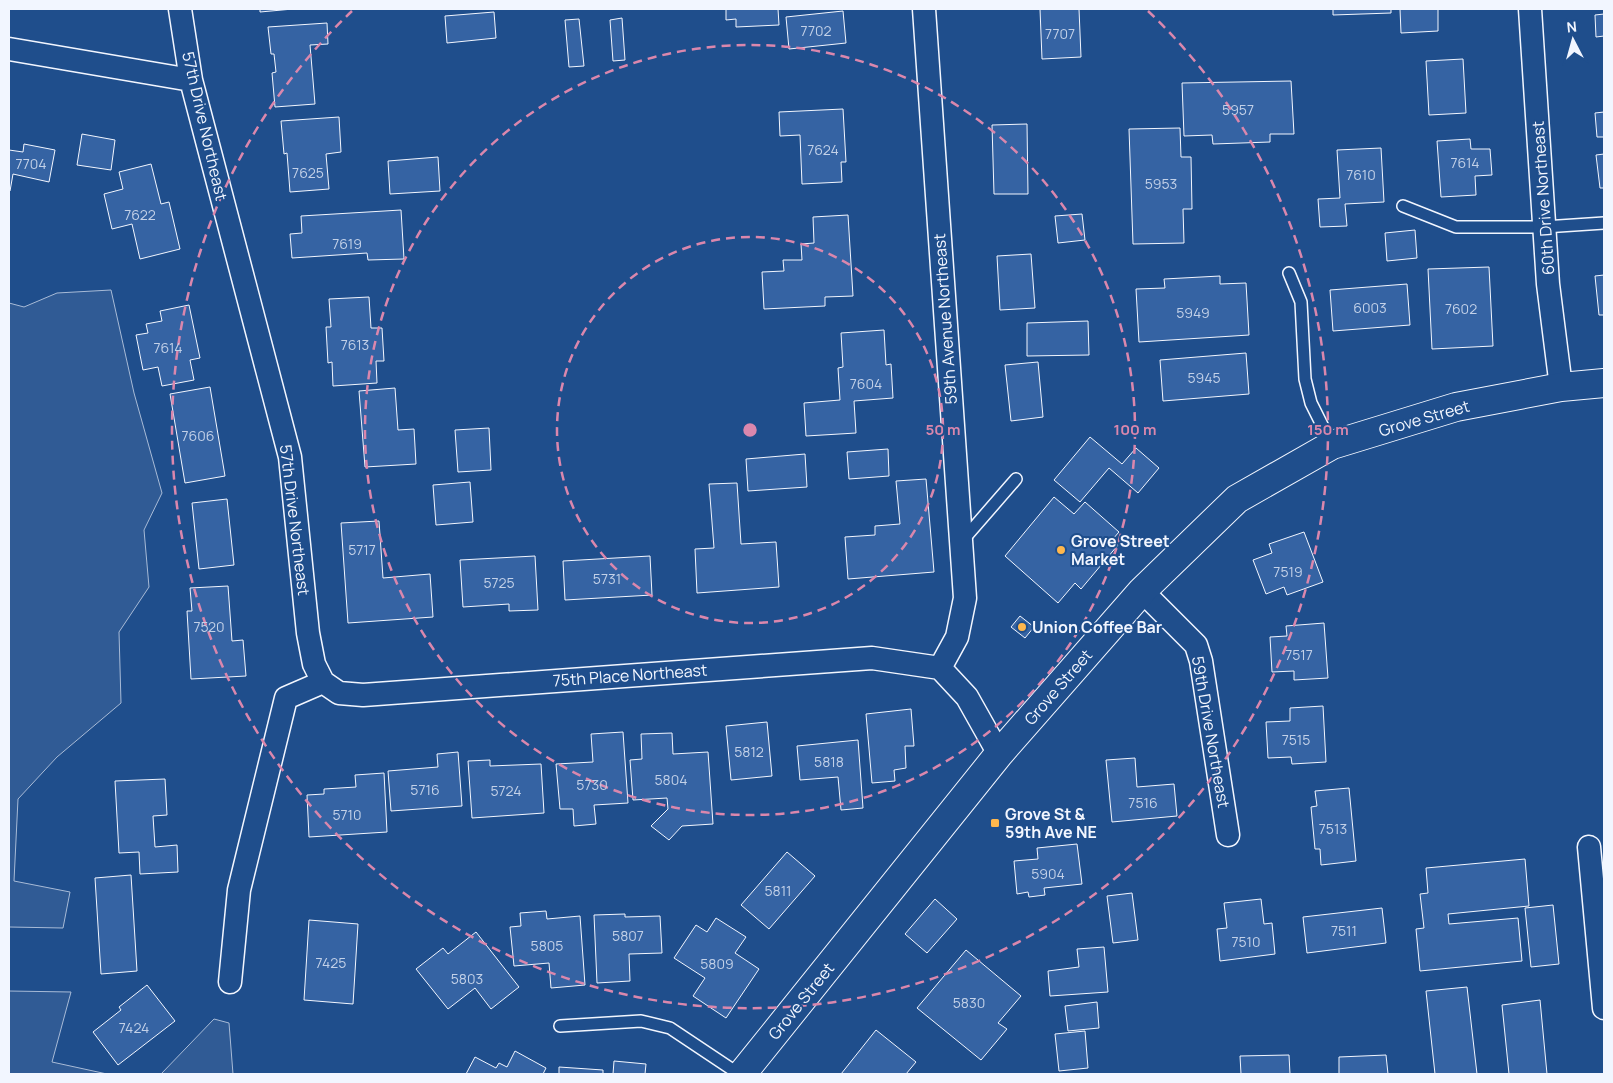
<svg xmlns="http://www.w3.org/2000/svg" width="1613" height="1083" font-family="Manrope,sans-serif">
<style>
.built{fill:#305b95;stroke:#a8bbd7}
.building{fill:#3563a3;stroke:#f2f6ff}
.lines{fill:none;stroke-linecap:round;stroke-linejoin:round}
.lane-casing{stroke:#f2f6ff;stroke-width:14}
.street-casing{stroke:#f2f6ff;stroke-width:25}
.secondary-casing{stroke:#f2f6ff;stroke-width:30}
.lane{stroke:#1f4e8c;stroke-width:11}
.street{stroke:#1f4e8c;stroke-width:22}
.secondary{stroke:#1f4e8c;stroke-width:28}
.ring{fill:none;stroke:#da87ad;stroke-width:2.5;stroke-dasharray:9 6}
.poi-dot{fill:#ffb74d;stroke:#1f4e8c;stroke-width:2}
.labels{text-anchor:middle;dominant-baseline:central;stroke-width:4;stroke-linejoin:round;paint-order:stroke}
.number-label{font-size:14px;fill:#c3d1e8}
.street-label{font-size:16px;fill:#f2f6ff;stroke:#1f4e8c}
.poi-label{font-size:16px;font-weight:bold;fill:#f2f6ff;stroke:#1f4e8c;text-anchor:start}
.centre{fill:#da87ad;stroke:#1f4e8c;stroke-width:2.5}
.ring-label{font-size:15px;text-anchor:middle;font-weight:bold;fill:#da87ad;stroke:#1f4e8c;stroke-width:4;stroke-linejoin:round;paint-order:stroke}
</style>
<rect width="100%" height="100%" fill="#1f4e8c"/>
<path class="built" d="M111 290 134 393 162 493 144 530 149 587 119 632 121 703 57 757 18 799 14 881 70 892 63 928 9 927V303L24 307 57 293Z
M9 991 71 992 52 1062 107 1074H9Z
M214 1019 229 1023 233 1074H161Z"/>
<path class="building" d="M260 9H293L260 12Z
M726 9H778L779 25 736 27V19L726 20Z
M1040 9H1079L1081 57 1042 59Z
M1333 9H1391V13L1333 15Z
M1400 9H1438V31L1401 33Z
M843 11 846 43 789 49 786 17Z
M494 12 496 38 447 43 445 16Z
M1604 14V36L1596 37 1595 15Z
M622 18 625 60 613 61 610 20Z
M579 19 584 66 569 67 565 20Z
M327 23 328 44 310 45 315 104 275 107 272 73 276 72 274 54H271L268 27Z
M1463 59 1466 113 1429 115 1426 61Z
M1291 81 1294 134H1270V142L1213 144 1212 135 1184 136 1182 83Z
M843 109 846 162H841L842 182 802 184 800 135 780 136 779 112Z
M1604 112V137H1597L1595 113Z
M339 117 341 152 326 154 329 189 290 192 287 153 284 154 281 121Z
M1027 124 1028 194H994L992 125Z
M1180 128 1181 157H1191L1192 209H1183L1184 243 1133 244 1129 129Z
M82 134 115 140 111 170 77 165Z
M1470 139 1471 149H1490L1492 175 1475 176 1476 195 1441 197 1437 141Z
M24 144 55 150 49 182 13 174 10 191H9V150L23 152Z
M1381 148 1384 202 1345 204 1347 226 1320 227 1318 199 1340 198 1337 150Z
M1604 154V188H1600L1596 155Z
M438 157 440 191 390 194 388 161Z
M151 164 161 204 169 202 180 249 140 259 132 224 112 229 104 194 123 189 119 172Z
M401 210 404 259 368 260 367 253 292 258 290 234 302 233 301 216Z
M1082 214 1085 240 1058 243 1055 216Z
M848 215 853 296 825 297V306L764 309 762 272 784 271 783 260H802L801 244 814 243 813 217Z
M1415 230 1417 258 1387 261 1385 233Z
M1031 254 1035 308 1000 310 997 256Z
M1489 267 1493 346 1432 349 1428 269Z
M1604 275V315H1599L1595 276Z
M1220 276V284L1246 283 1249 335 1139 342 1136 289 1165 288 1164 279Z
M1407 284 1410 325 1333 331 1330 290Z
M369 297 371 328H382L384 361H376L377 383 333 386 332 362 328 363 326 327H331L329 299Z
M189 305 200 358 190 360 194 380 162 386 158 367 143 370 136 335 148 333 146 324 162 321 160 311Z
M1088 321 1089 355 1027 356V323Z
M884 330 886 365 891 364 893 398 854 401 856 433 806 436 804 403 840 400 838 368 843 367 841 333Z
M1246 353 1249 394 1163 401 1160 360Z
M1038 362 1043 417 1011 421 1005 365Z
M210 387 225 476 185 483 170 394Z
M395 388 398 430 414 429 416 464 365 467 359 391Z
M489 428 491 470 458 472 455 430Z
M1090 437 1122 464 1136 448 1159 468 1138 493 1109 468 1080 502 1054 480Z
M888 449 889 476 849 479 847 452Z
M805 454 807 487 748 491 746 459Z
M926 479 934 572 848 579 845 537 875 535V526L900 524 896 481Z
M470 482 473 522 436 525 433 485Z
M737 483 741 544 776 542 779 587 697 593 695 549 714 548 709 484Z
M1054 497 1074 514 1085 502 1119 532 1112 540 1118 545 1081 589 1075 583 1058 603 1005 556Z
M227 499 234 565 199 569 192 503Z
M379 521 383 578 430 574 433 617 348 623 341 523Z
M1304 532 1323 582 1287 595 1284 587 1266 594 1253 560 1272 553 1269 544Z
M535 556 538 610 509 611V604L463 607 460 560Z
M650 556 652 595 565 600 563 561Z
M228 586 232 641 243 640 246 676 191 679 187 611H192L190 588Z
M1020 616 1034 627 1025 638 1011 627Z
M1324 623 1328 678 1294 680V671L1272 672 1270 637 1287 636 1286 626Z
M1323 706 1326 762 1292 764 1291 757 1268 758 1266 722 1290 721V708Z
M911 709 914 746H905L906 768 894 770 895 781 872 783 866 714Z
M767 722 772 776 731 780 726 726Z
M623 732 628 803 594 805 596 824 574 826 573 809H560L556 764 593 762 591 734Z
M672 733 673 754 708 752 713 824 682 826 669 840 651 826 668 809 667 798 633 800 630 760 642 759 641 734Z
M858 740 863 808 841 810 838 777 800 780 797 746Z
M458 752 462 806 391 811 388 771 438 767 437 754Z
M1135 758 1137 787 1174 784 1177 816 1112 822 1106 760Z
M490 760V766L541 764 544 813 472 818 468 761Z
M384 773 387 832 309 837 307 795 324 794V789L356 787 355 775Z
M165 779 167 815 153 816 155 847 177 845 178 872 140 874 139 852 119 853 115 781Z
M1349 788 1356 861 1321 865 1320 849H1315L1311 807 1317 806 1315 791Z
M1077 844 1082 884 1044 888 1045 895 1029 897 1028 892 1017 894 1014 861 1038 859 1037 848Z
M787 852 815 876 769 929 741 905Z
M1525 859 1529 906 1448 914 1449 924 1518 918 1522 961 1420 971 1416 929 1424 928 1420 894 1428 893 1426 868Z
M131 875 137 971 101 974 95 878Z
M1132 893 1138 940 1113 943 1107 896Z
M935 899 957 919 927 953 905 934Z
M1261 899 1264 924 1272 923 1275 954 1220 961 1217 929 1227 928 1224 903Z
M1553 905 1559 964 1531 967 1525 908Z
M1382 908 1386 943 1307 953 1303 917Z
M546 911 547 919 580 916 585 985 551 988 549 963 514 966 510 927 521 926 520 913Z
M625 914V917L660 916 662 953 629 954 630 981 597 983 594 915Z
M716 918 746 937 735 953 759 969 726 1018 693 996 705 978 674 958 696 925 707 932Z
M309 920 358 924 353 1004 304 1000Z
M476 932 519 987 491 1009 475 988 448 1009 416 969 443 948 448 954Z
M1104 947 1108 992 1050 996 1048 971 1079 967 1077 949Z
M966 950 1021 996 998 1023 1007 1029 981 1060 917 1008Z
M147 985 175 1021 118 1065 93 1032 121 1010 119 1007Z
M1467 987 1477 1074H1435L1426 991Z
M1540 1000 1547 1074H1509L1502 1005Z
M1097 1002 1099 1028 1068 1031 1065 1006Z
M876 1030 916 1062 906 1074H841Z
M1085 1031 1088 1068 1059 1071 1055 1034Z
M515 1051 546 1068 543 1074H466L475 1057 496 1068 499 1063 507 1067Z
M1289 1055 1290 1074H1241L1240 1056Z
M1386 1055 1388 1074H1339V1057Z
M614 1061 646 1064 645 1074H613Z
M559 1067 603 1070V1074H559Z"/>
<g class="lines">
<defs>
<path id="lane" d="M1403 206 1456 227H1544L1604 223
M1289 273 1301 302 1305 379 1311 403 1332 445
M963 540 1016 479
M560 1026 641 1021 670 1028 739 1074"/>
<path id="street" d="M180 9 191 80 290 457 308 633 314 664 323 682 286 698 239 890 230 982
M924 9 965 598 957 637 940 668 967 697 999 754
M1530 9 1548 284 1561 387
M9 49 191 80
M1142 591 1196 645 1201 661 1228 835
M323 682 339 693 363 695 872 658 940 668
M1589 847 1604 1008"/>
<path id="secondary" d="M742 1074 999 754 1142 591 1237 499 1332 445 1456 407 1561 387 1604 383"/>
</defs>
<use href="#lane" class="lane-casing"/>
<use href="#street" class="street-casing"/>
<use href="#secondary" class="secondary-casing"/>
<use href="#lane" class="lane"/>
<use href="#street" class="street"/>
<use href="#secondary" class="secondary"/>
</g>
<g class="ring">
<circle cx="750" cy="430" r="193"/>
<circle cx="750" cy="430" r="385"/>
<path d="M1148 11A578 578 0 1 1 352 11"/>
</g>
<g class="poi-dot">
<circle cx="1061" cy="550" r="5"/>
<circle cx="1022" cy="627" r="5"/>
<rect x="990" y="818" width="10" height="10" rx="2.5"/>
</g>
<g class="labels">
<g class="number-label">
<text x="816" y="30">7702</text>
<text x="1060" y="33">7707</text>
<text x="1238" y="109">5957</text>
<text x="823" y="149">7624</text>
<text x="1465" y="162">7614</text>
<text x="31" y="163">7704</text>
<text x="308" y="172">7625</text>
<text x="1361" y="174">7610</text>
<text x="1161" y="183">5953</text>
<text x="140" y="214">7622</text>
<text x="347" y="243">7619</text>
<text x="1370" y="307">6003</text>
<text x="1461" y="308">7602</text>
<text x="1193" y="312">5949</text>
<text x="355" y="344">7613</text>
<text x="168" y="347">7614</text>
<text x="1204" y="377">5945</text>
<text x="866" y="383">7604</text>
<text x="198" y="435">7606</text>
<text x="362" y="549">5717</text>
<text x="1288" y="571">7519</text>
<text x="607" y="578">5731</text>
<text x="499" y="582">5725</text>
<text x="209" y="626">7520</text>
<text x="1299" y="654">7517</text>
<text x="1296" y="739">7515</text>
<text x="749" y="751">5812</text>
<text x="829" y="761">5818</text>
<text x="671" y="779">5804</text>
<text x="592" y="784">5730</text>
<text x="425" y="789">5716</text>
<text x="506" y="790">5724</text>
<text x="1143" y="802">7516</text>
<text x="347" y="814">5710</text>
<text x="1333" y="828">7513</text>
<text x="1048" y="873">5904</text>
<text x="778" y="890">5811</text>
<text x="1344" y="930">7511</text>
<text x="628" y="935">5807</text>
<text x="1246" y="941">7510</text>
<text x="547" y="945">5805</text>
<text x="331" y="962">7425</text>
<text x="717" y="963">5809</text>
<text x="467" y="978">5803</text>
<text x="969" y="1002">5830</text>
<text x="134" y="1027">7424</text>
</g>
<g class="street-label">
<text transform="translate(205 126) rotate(77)">57th Drive Northeast</text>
<text transform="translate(1543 198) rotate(-94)">60th Drive Northeast</text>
<text transform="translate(945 319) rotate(-94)">59th Avenue Northeast</text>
<text transform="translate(1424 418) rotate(-16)">Grove Street</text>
<text transform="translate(295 520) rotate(83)">57th Drive Northeast</text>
<text transform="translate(630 675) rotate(-4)">75th Place Northeast</text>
<text transform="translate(1058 687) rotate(-49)">Grove Street</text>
<text transform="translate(1211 732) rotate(80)">59th Drive Northeast</text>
<text transform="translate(801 1001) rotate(-51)">Grove Street</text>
</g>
<g class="poi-label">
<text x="1071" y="541">Grove Street<tspan x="1071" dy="18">Market</tspan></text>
<text x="1032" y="627">Union Coffee Bar</text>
<text x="1005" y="814">Grove St &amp;<tspan x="1005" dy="18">59th Ave NE</tspan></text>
</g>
</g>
<circle cx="750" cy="430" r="8" class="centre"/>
<g class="ring-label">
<text x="943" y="435">50 m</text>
<text x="1135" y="435">100 m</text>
<text x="1328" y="435">150 m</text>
</g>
<rect width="1613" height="1083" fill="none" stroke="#f2f6ff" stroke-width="20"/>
<g transform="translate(1573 40) rotate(354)" stroke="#1f4e8c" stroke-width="4" paint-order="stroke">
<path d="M0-4L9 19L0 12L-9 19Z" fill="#f2f6ff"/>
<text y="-8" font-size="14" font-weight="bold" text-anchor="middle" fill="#f2f6ff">N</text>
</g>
</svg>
